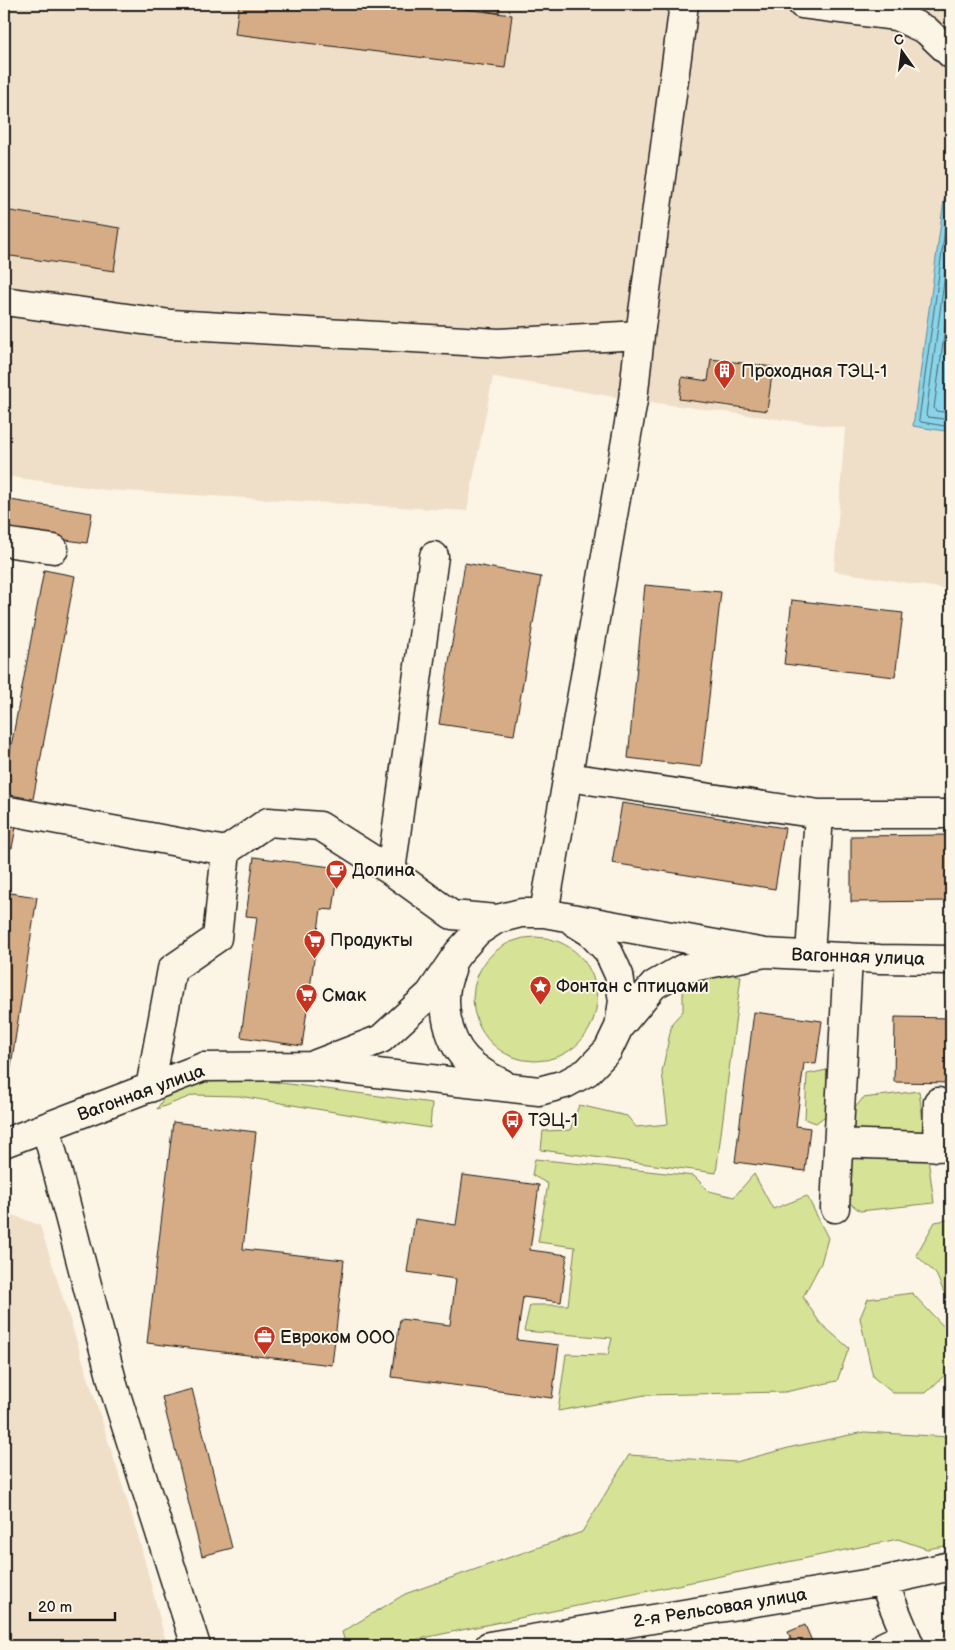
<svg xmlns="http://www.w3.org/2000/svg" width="955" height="1650" font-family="'Balsamiq Sans',sans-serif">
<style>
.built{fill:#f0dfc8}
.green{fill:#d6e295;stroke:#797f58}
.water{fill:#8ad4ea;stroke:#5e8a98}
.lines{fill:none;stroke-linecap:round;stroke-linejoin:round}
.shore{stroke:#48666e;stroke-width:1}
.building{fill:#d5ac86;stroke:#1c1c1c}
.minor-casing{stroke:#1c1c1c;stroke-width:31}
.minor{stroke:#fcf5e5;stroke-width:28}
.labels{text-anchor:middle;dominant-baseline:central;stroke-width:4;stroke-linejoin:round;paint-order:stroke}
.poi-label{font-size:18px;fill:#1c1c1c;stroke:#fcf5e5;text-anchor:start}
.street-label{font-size:18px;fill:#1c1c1c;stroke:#fcf5e5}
</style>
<rect width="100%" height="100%" fill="#fcf5e5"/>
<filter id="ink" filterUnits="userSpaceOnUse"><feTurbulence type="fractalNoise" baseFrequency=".02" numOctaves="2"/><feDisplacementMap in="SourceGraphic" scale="10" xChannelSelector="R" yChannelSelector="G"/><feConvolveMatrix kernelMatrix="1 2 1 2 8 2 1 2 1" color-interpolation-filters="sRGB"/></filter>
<g filter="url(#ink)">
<path class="built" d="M4 4H951V590L834 571 845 428 633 400 493 377 467 511 106 490 4 476Z
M4 1212 40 1225 138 1535 167 1646H4Z"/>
<path class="green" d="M473 999a62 62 0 1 1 124 0a62 62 0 1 1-124 0Z
M709 970 741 976 716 1173 541 1150 543 1131 570 1130 579 1105 627 1116 636 1127 668 1124 662 1072 672 1023 683 1011V979Z
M827 1070 828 1114 816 1123 805 1119 807 1074Z
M251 1079 432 1103 430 1128 239 1096 194 1095 157 1109 166 1094 202 1081Z
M919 1091 934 1203 860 1211 823 1182 826 1143 863 1098Z
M535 1159 694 1176 709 1191 734 1197 754 1174 773 1209 807 1196 828 1238 821 1263 803 1297 820 1323 849 1348 837 1381 785 1392 645 1395 558 1411 566 1354 608 1355 612 1338 524 1331 530 1305H568L575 1247 538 1242 548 1184 532 1175Z
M951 1219V1308L936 1274 916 1255 935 1222Z
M912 1293 947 1330 951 1369 926 1393H893L873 1377 860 1318 868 1299Z
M864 1432 951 1437V1545L927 1549 898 1539 385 1646H346L342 1632 405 1594 582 1532 629 1455 736 1462 792 1447Z"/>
<path class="water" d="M944 200 951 201V432L913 426Z"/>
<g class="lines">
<path class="shore" d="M951 205 948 208 919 420 921 422 951 427
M951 230 926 415 928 417 951 420
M951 285 934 408 936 411 951 413"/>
</g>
<path class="building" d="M239 4H425L512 15 505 68 235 34Z
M487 4H500L499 13 486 11Z
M4 210 120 228 114 271 4 255Z
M711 359 773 367 767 411 679 399 682 377 708 381Z
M4 499 92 513 87 543 4 531Z
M465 563 541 577 514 735 439 724Z
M44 570 75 576 33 799 4 794V784Z
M4 571H7L4 594Z
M645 585 721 592 701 767 628 758Z
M792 600 903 613 895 677 784 664Z
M622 803 785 828 775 889 612 863Z
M4 820 17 822 12 848 4 847Z
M951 835V901L851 902V836Z
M254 857 339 868 333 910 321 909 302 1046 241 1037 257 917 246 916Z
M4 892 37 897 7 1092H4Z
M754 1012 822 1021 816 1064 804 1063 796 1126 810 1128 805 1171 735 1162Z
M895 1017 951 1018V1083L894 1082Z
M173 1122 256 1132 243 1249 344 1260 332 1365 147 1343Z
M463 1175 539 1185 530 1250 567 1255 561 1302 523 1297 517 1340 559 1345 552 1398 392 1377 400 1319 450 1325 456 1279 407 1272 415 1219 456 1225Z
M192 1389 232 1548 202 1556 162 1397Z
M805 1625 814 1646H794L788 1632Z"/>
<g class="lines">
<defs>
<path id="minor" d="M802 4 896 16 926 30 951 54
M4 301 171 324 499 343 640 335 633 400 544 913
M640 335 684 4
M4 542 54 549
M434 556 391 871 452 915 497 919
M568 777 819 814H951
M4 810 226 851
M574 922 590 932 608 951 619 975 623 1001 619 1027
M810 955 819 814
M451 971C439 997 446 1038 466 1059 477 1070 488 1077 502 1083
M316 1064 381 1039 430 994 458 953 477 932 497 919 521 913H544L765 953 880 959 951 960
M150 1088 172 969 217 938 226 851 268 822 320 826 391 871
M46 1128 114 1388 196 1646
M4 1143 203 1067 313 1066 539 1091 565 1084 587 1072 608 1050 619 1027 654 985 682 969 765 953
M838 1143 951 1147
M937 1147 938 1102
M835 1208 848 957
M883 1581 910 1646
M489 1646 883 1581 951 1566
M884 1646 905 1636"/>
</defs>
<use href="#minor" class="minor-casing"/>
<use href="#minor" class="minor"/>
</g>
</g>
<defs>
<symbol id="building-pin" viewBox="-11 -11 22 30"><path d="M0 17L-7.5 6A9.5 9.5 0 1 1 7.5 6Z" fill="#c8321e" stroke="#fcf5e5"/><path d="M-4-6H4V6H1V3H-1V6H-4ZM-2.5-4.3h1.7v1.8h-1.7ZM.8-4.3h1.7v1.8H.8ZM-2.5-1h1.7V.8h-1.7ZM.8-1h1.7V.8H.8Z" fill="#fff"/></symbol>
<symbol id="cafe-pin" viewBox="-11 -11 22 30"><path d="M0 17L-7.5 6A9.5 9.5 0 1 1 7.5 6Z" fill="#c8321e" stroke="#fcf5e5"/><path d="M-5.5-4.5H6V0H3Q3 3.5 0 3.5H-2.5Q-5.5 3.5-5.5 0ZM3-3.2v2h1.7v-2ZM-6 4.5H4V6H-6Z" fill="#fff"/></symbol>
<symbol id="supermarket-pin" viewBox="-11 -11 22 30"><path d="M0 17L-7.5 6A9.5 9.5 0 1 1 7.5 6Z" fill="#c8321e" stroke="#fcf5e5"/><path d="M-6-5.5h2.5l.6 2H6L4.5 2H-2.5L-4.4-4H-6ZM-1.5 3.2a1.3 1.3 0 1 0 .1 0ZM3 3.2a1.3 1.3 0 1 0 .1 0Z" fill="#fff"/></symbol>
<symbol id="sight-pin" viewBox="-11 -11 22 30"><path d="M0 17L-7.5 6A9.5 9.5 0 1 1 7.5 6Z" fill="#c8321e" stroke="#fcf5e5"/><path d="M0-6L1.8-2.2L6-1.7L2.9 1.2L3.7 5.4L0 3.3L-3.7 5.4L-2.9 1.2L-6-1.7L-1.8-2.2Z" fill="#fff"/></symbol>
<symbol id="bus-pin" viewBox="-11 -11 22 30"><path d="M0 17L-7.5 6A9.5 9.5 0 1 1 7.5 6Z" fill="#c8321e" stroke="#fcf5e5"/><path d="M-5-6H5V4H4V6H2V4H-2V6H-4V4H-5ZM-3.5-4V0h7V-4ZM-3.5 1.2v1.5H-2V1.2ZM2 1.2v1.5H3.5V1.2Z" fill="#fff"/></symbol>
<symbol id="office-pin" viewBox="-11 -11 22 30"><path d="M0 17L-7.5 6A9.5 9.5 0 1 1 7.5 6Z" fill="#c8321e" stroke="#fcf5e5"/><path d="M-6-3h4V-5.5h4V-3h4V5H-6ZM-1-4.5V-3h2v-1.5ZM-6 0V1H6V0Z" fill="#fff"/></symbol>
</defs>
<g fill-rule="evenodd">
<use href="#building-pin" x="712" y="358" width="25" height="34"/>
<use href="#cafe-pin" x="324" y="858" width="25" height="34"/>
<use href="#supermarket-pin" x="302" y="928" width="25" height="34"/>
<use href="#sight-pin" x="528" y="974" width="25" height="34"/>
<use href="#supermarket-pin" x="294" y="982" width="25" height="34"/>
<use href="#bus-pin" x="500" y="1108" width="25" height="34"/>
<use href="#office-pin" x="252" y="1324" width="25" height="34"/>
</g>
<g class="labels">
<g class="poi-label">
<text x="741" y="371">Проходная ТЭЦ-1</text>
<text x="352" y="870">Долина</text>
<text x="330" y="940">Продукты</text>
<text x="556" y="986">Фонтан с птицами</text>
<text x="322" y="995">Смак</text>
<text x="528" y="1120">ТЭЦ-1</text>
<text x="280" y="1337">Евроком ООО</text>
</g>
<g class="street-label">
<text transform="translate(858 957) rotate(2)">Вагонная улица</text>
<text transform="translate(141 1093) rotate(-20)">Вагонная улица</text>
<text transform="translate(720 1608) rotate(-9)">2-я Рельсовая улица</text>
</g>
</g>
<rect width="955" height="1650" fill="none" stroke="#fcf5e5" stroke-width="20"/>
<rect x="10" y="10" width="935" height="1630" fill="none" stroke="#1c1c1c" stroke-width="2" filter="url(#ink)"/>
<g transform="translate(902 52) rotate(346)" stroke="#fcf5e5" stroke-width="4" paint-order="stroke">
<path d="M0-4L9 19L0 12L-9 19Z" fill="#1c1c1c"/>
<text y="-8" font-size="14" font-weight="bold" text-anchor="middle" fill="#1c1c1c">С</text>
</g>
<path d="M30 1612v8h85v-8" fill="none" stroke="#1c1c1c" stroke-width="2.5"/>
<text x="38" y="1612" font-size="15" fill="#1c1c1c" stroke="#fcf5e5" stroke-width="4" paint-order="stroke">20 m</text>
</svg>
